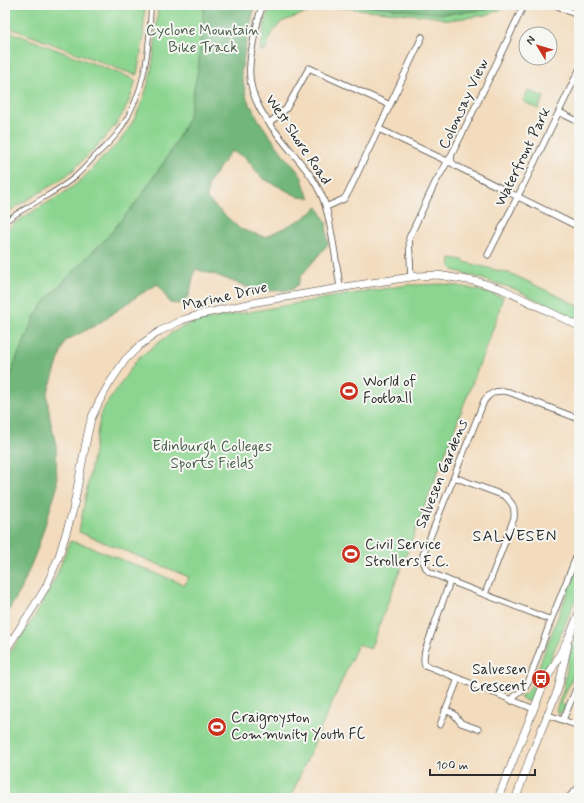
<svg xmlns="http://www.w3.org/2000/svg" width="584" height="803" font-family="Mynerve,sans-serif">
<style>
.green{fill:#8cd590;stroke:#5c805e}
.forest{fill:#71b67a;stroke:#4e7052}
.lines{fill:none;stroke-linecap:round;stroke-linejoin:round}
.pedestrian-casing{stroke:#494641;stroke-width:5.5}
.minor-casing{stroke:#494641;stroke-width:7}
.tertiary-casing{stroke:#494641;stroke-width:8}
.pedestrian{stroke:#fff;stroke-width:4}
.minor{stroke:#fff;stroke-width:5.5}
.tertiary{stroke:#fff;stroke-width:7}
.labels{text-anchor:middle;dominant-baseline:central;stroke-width:4;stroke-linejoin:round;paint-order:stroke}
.park-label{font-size:15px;fill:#485e49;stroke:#f6f6f2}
.street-label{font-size:15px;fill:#2b2b2b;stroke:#f6f6f2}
.poi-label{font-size:15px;fill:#2b2b2b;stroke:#f6f6f2;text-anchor:start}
.neighbourhood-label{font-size:16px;letter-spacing:1px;fill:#2b2b2b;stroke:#f6f6f2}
</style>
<rect width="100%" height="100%" fill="#f6f6f2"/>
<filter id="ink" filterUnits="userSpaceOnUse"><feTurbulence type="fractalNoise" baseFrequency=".025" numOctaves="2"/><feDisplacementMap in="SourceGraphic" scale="8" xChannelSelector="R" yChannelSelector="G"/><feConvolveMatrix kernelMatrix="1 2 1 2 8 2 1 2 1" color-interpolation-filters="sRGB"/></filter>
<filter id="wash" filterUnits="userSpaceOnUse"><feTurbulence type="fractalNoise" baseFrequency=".012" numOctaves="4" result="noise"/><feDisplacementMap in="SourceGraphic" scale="16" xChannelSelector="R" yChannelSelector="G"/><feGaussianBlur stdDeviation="0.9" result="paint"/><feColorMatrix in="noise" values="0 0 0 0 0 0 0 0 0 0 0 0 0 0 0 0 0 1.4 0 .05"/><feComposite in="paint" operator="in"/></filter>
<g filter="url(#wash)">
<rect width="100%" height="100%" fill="#f3dcbd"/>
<path class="green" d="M5 5H145L143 41 137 74 135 75 5 26Z
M158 5H244L192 101 188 119 170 153 138 200 109 235 47 299 35 316 15 362 5 396V231C26 212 54 202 76 184 84 178 91 170 98 162 108 153 118 144 125 134 153 93 155 52 158 5Z
M269 5H513L486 15 449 20 430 16 346 8 322 7 281 22 270 36 266 50 260 51 263 34Z
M5 30 134 79 135 82C128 114 110 133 87 156 81 162 75 169 67 175 48 189 25 200 5 214Z
M528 90 544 97 538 109 523 101Z
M451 258 463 260 464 262 512 274 579 306V321L515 289 453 270 450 267Z
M443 284 465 287 503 297 494 326 370 649 358 644 290 798H5V660L37 613 55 579 70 541 88 546 185 585 189 577 79 532 101 412 138 358 173 332 193 322 338 296 408 285Z
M579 563V591L535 696 531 701H527L521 699 520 696 526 693 531 686Z
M579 629V674L577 678 573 676 561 704 566 706 565 709H563L561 713 559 714 557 712 556 710 563 691 570 651Z"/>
<path class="forest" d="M204 5H255L246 44 241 73 247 99 260 122 283 154 301 175 306 191 310 198 299 197 262 178 245 157 231 151 208 184 207 199 240 229 265 237 304 218 318 207 326 222 328 244 301 276 298 284 292 290 270 291 250 288 216 275 195 269 189 296 179 304 170 303 158 284 139 295 98 324 65 341 47 395 50 419 56 445 57 488 37 550 21 590 5 616V396L15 362 35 316 47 299 109 235 138 200 170 153 188 119 198 69Z
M360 5H505L486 10 443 14Z"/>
</g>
<g filter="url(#ink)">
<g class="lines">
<defs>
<path id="pedestrian" d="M5 222C13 215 23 210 33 204 46 196 59 189 71 180 80 173 88 164 95 156 104 148 113 140 120 130 146 91 149 50 151 5"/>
<path id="minor" d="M262 5C257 25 251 45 250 65 246 105 278 133 300 162 307 170 314 180 319 190 327 204 329 221 332 236 335 254 338 271 340 288
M556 5 579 16
M521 11 489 79 451 156 452 163 456 166 579 227
M390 105 422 37
M559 112 579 122
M269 123 286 109 309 68 390 105 349 191 344 199 326 207
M379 129 451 163
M488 255 525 182 579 70
M411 277 409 238 435 183 451 156
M454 477 505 496C513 504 515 507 514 518L485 594
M450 581 425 651C424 656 423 660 425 665L534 709
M551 620 450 581 429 572 426 568 423 561V555L484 401C490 392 498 389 509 392L579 419
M512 701 514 697 524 689 528 683 551 620 579 550
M445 710 454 714 461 723 478 729
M548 715 579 726
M563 720 579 682
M440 725 458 679
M568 798 579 787"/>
<path id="tertiary" d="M5 651 31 611 46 587 59 556 73 510 87 437 91 419 99 402 109 384 125 360 140 345 160 331 182 320 202 314 257 302 351 286 418 276 438 275 479 282 502 289 579 326
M498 798 543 686 570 635 579 613
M516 798 530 758 558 689 568 645"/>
</defs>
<use href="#pedestrian" class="pedestrian-casing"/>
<use href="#minor" class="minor-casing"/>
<use href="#tertiary" class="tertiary-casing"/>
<use href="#pedestrian" class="pedestrian"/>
<use href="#minor" class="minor"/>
<use href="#tertiary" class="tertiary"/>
</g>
</g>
<defs>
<symbol id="stadium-disc" viewBox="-11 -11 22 22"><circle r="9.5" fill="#c8321e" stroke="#f6f6f2"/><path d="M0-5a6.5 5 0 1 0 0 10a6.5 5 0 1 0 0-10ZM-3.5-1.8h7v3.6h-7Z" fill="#fff"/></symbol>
<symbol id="bus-disc" viewBox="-11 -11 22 22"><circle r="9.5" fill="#c8321e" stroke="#f6f6f2"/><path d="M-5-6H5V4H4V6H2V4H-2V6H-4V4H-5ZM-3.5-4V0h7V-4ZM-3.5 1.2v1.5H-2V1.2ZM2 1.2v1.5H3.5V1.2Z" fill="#fff"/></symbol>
</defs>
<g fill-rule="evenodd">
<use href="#stadium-disc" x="338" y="380" width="22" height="22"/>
<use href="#stadium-disc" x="340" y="543" width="22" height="22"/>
<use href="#bus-disc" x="530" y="668" width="22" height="22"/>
<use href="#stadium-disc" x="206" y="716" width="22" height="22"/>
</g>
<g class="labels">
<g class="park-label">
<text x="203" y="31">Cyclone Mountain<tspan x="203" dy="17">Bike Track</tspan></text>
<text x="212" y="447">Edinburgh Colleges<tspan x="212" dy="17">Sports Fields</tspan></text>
</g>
<g class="street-label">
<text transform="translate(464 104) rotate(-65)">Colonsay View</text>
<text transform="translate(298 140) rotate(56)">West Shore Road</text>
<text transform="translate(523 157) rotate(-64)">Waterfront Park</text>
<text transform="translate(225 297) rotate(-13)">Marine Drive</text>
<text transform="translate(442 474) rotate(-68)">Salvesen Gardens</text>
</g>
<g class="poi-label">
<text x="363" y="382">World of<tspan x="363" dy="17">Football</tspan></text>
<text x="365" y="545">Civil Service<tspan x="365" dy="17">Strollers F.C.</tspan></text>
<text x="527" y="670" text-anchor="end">Salvesen<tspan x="527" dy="17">Crescent</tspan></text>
<text x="231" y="718">Craigroyston<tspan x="231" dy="17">Community Youth FC</tspan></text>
</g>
<g class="neighbourhood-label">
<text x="515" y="536">SALVESEN</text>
</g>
</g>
<rect width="584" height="803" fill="none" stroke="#f6f6f2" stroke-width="20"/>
<g transform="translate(538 46) rotate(308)"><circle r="19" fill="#f6f6f2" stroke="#a5a5a2"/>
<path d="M0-3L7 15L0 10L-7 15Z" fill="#c8321e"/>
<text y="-6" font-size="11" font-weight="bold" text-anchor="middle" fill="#2b2b2b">N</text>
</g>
<path d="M430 769v6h105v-6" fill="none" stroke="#2b2b2b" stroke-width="2"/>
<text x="436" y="769" font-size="12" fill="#2b2b2b" stroke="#f6f6f2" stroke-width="3" paint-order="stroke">100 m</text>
</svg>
